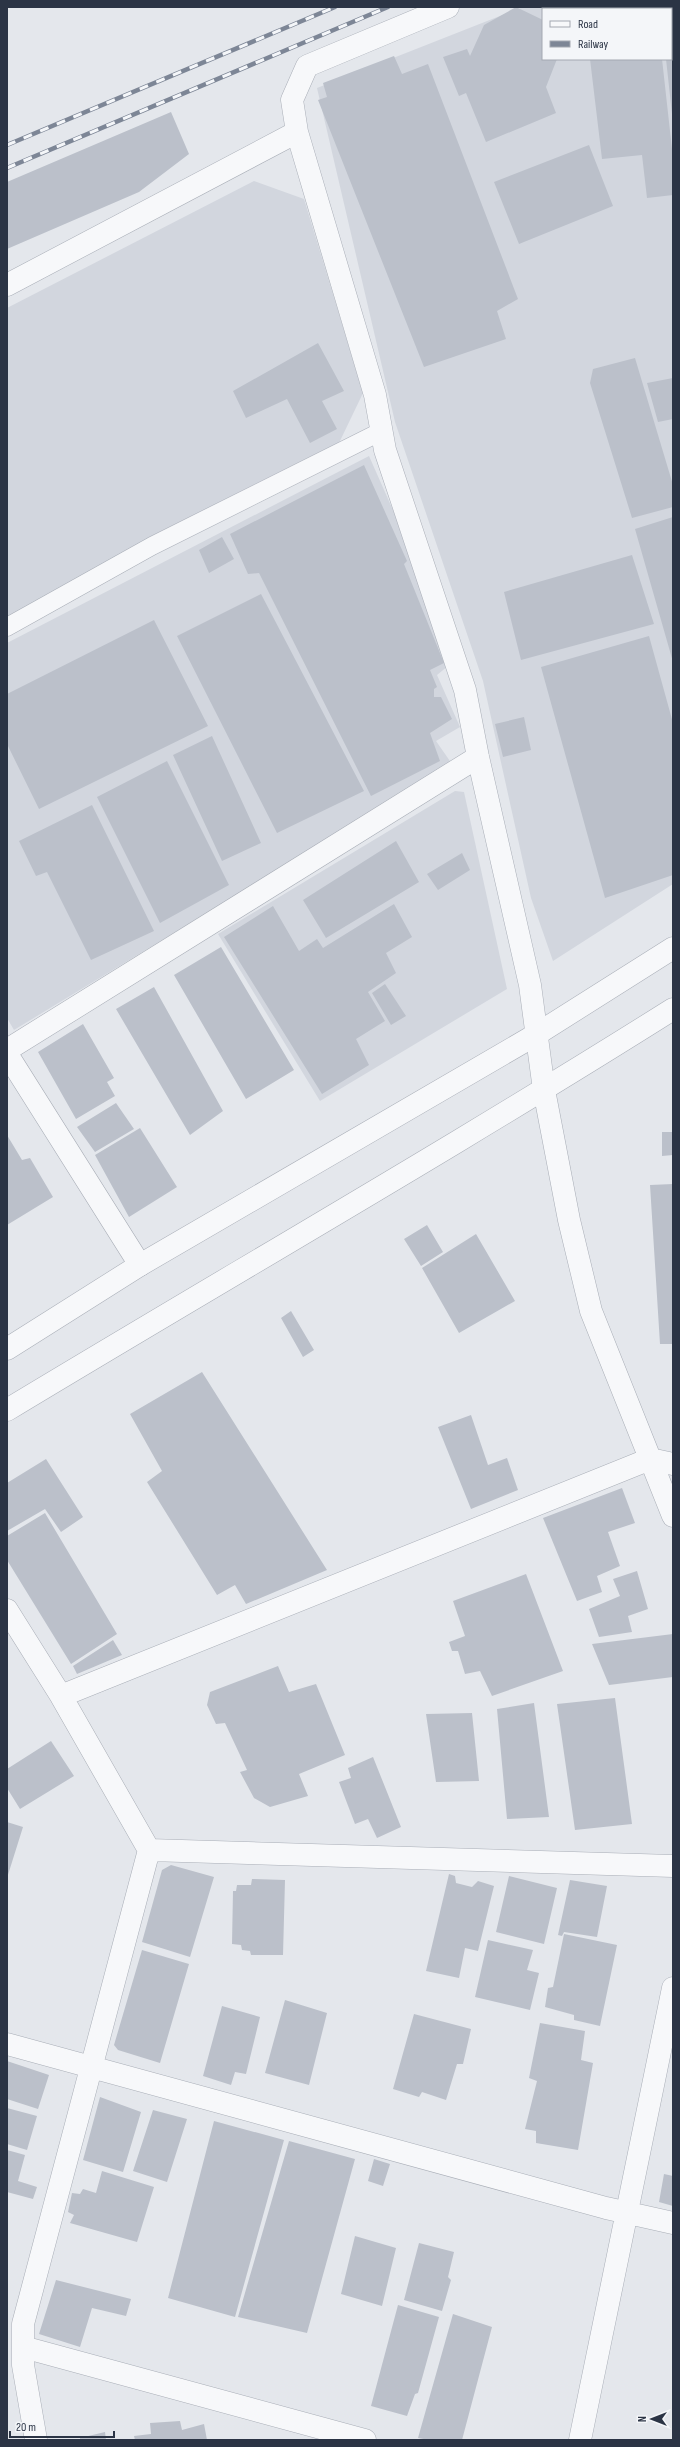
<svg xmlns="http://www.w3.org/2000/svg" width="680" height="2447" font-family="'Sofia Sans Condensed',sans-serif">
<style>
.built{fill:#d2d6de;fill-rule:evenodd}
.building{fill:#bbc0ca}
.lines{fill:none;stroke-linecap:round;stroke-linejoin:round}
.service-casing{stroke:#a9aeb7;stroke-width:19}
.minor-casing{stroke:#a9aeb7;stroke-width:23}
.tertiary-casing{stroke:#a9aeb7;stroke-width:23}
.service{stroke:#f7f8fa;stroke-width:18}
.minor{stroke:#f7f8fa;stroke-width:22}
.tertiary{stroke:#f7f8fa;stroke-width:22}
.rail-casing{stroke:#7d8696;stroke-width:4.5}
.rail{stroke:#f4f6f9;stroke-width:3;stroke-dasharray:9;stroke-linecap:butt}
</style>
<rect width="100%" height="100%" fill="#e4e7ec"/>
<path class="built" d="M523 7H673V884L553 961 531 898 483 681 395 422 317 88ZM543 9H671V59H543Z
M254 181 304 199 363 393 339 443 7 620V308Z
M369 456 416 562 448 666 437 675 460 727 436 741 452 764 14 1030 7 1018V643Z
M455 791 464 792 507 989 320 1101 218 934Z"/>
<path class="building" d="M516 7 543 20V59H557L546 87 556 113 486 142 466 93 459 96 443 57 467 49 470 56 484 25Z
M584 7H673V52L671 53V9H585Z
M394 56 402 74 428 64 518 299 497 311 506 339 424 367 318 100 327 97 323 83Z
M671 56H673L672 114 666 59H671Z
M590 59H662L673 158V195L647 198 642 155 602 159Z
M171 112 189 154 139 192 7 249V182Z
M589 145 613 206 519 244 494 182Z
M318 343 344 391 322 401 337 429 310 443 287 399 246 418 233 391Z
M635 358 673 485V507L632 518 590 383 593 369Z
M673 378V419L658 422 647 383Z
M364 465 407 561 404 564 444 663 430 670 437 687 434 689V697H441L452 719 430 733 440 761 371 796 259 573 248 574 230 534Z
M673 517V662L635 529Z
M222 537 234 559 209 573 199 550Z
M632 555 654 624 521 660 504 592Z
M261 594 364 791 277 833 177 636Z
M154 620 208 726 39 809 7 744V694Z
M649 636 673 723V875L605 898 541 667Z
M524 717 531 750 503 757 495 724Z
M212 736 261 843 222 861 173 755Z
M167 761 229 885 160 923 97 797Z
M92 805 154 931 91 960 47 872 36 876 19 841Z
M396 841 419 882 326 938 303 900Z
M462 853 470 870 438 890 427 874Z
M394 904 412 937 386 953 396 973 368 992 385 1021 356 1039 369 1065 322 1094 224 937 273 906 299 951 317 939 323 948Z
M221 947 294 1070 246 1099 174 975Z
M385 984 406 1016 391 1025 372 993Z
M154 987 223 1111 190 1135 116 1009Z
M83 1024 114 1078 107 1082 115 1096 76 1119 38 1052Z
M116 1103 134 1129 95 1152 77 1127Z
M140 1128 177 1187 129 1217 95 1155Z
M662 1132H673V1155L662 1156Z
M7 1135 22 1160 30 1158 53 1197 7 1225Z
M673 1184V1344H660L650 1185Z
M427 1225 443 1252 421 1266 404 1239Z
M476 1234 515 1301 459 1333 422 1268Z
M291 1311 314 1350 303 1357 281 1318Z
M202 1372 327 1570 246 1604 235 1585 217 1595 147 1482 162 1471 130 1414Z
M471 1415 488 1465 507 1458 518 1490 471 1509 438 1427Z
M46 1459 83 1517 61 1532 45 1509 7 1531V1483Z
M622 1488 635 1523 608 1532 620 1566 597 1576 602 1592 577 1601 543 1518Z
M45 1513 117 1634 71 1664 7 1560V1536Z
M637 1571 648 1609 628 1616 632 1632 599 1637 589 1609 620 1596 613 1579Z
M526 1574 563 1671 492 1696 480 1671 465 1674 458 1651H452L449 1642 465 1636 453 1601Z
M673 1634V1677L609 1685 592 1644Z
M113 1640 122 1655 77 1674 73 1666Z
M278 1666 289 1692 316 1684 345 1755 299 1774 308 1796 270 1807 254 1798 240 1772 247 1770 225 1723 216 1724 207 1705 210 1692Z
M615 1698 632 1824 575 1830 557 1704Z
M534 1703 549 1817 507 1819 497 1709Z
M472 1713 479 1781 436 1782 426 1714Z
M51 1741 74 1776 20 1809 7 1788V1769Z
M373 1757 401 1827 377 1838 368 1819 355 1824 339 1782 351 1778 348 1768Z
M7 1822 23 1827 7 1878Z
M171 1865 214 1877 190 1957 142 1942 162 1870Z
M449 1874 455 1876 456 1883 472 1887 478 1881 494 1886 478 1951 465 1948 459 1978 426 1971Z
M509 1876 557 1888 544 1944 496 1932Z
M252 1879 285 1880 283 1955H251L250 1951 242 1950 241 1945 232 1944 233 1891H236L237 1885H251Z
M570 1880 607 1886 597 1937 564 1932 562 1936 558 1935Z
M564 1934 617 1945 600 2026 574 2020V2015L545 2007 548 1988 553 1987Z
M488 1940 533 1950 527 1970 539 1973 530 2010 475 1997Z
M142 1950 189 1964 160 2063 118 2050 114 2045Z
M285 2000 327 2013 309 2085 265 2073Z
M222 2006 260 2017 246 2074 235 2072 231 2085 203 2076Z
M414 2014 471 2029 463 2064H457L446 2100 422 2092 419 2097 393 2089Z
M540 2023 585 2031 581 2060 593 2063 578 2150 536 2143V2131L525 2129 537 2081 529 2078Z
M7 2061 49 2075 38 2109 7 2099Z
M100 2097 141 2112 123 2172 83 2160Z
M7 2108 37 2116 27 2150 7 2144Z
M153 2110 187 2119 167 2182 133 2171Z
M214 2121 284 2140 235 2317 168 2298Z
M289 2141 355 2159 307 2333 238 2317Z
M7 2150 25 2155 18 2181 37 2187 33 2199 7 2192Z
M374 2159 390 2164 383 2186 368 2181Z
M102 2171 154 2187 137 2242 70 2223 74 2215 68 2212 72 2193 80 2194 83 2189 96 2193Z
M664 2174 673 2176V2206L659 2202Z
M355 2236 396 2248 382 2306 341 2294Z
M419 2243 454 2252 448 2277 451 2280 442 2311 404 2300Z
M56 2280 131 2299 126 2316 92 2308 80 2347 39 2334Z
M398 2305 439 2317 418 2393 415 2394 407 2416 371 2406Z
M453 2314 492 2327 462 2440H429L418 2438Z
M180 2421 182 2430 204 2424 207 2440H135L134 2436 151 2434 150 2423Z
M105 2432 106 2440H80V2438Z"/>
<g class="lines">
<defs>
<path id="service" d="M7 627 152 546 380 432"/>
<path id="minor" d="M448 7 307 66 292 100 297 132 375 395 385 450 465 690 478 757 530 985 544 1090 569 1220 591 1311 673 1516
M7 285 297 132
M7 1050 478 757
M7 1054 140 1265
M7 1610 61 1696 149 1850 23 2324V2365L36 2440
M61 1696 650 1459 673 1464
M149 1850 673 1866
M7 2044 606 2208 673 2223
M23 2347 365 2440
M580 2440 673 1988"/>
<path id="tertiary" d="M7 1349 140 1265 537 1034 673 948
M7 1410C229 1276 454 1147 673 1009"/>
</defs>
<use href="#service" class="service-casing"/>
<use href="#minor" class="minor-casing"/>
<use href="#tertiary" class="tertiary-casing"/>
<use href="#service" class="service"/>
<use href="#minor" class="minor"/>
<use href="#tertiary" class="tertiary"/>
<defs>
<path id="rail" d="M7 145 335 7
M7 168 388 7"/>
</defs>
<use href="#rail" class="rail-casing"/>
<use href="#rail" class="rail"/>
</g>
<rect width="680" height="2447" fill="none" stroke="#2b3445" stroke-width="16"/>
<rect x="542" y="8" width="130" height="52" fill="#f4f6f9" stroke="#a4a8b1"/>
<rect x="550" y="21" width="20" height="6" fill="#f7f8fa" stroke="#a4a8b1"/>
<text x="578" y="28" font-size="12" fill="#2b3445">Road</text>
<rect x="550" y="41" width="20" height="6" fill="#7d8696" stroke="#a4a8b1"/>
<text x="578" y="48" font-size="12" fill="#2b3445">Railway</text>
<g transform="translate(652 2419) rotate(270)" stroke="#f4f6f9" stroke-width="3" paint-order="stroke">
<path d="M0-3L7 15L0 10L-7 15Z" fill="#2b3445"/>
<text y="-6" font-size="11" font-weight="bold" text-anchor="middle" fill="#2b3445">N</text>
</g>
<path d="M10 2431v6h104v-6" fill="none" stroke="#2b3445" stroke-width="2"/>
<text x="16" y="2431" font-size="12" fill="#2b3445" stroke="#f4f6f9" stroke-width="3" paint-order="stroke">20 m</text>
</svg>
